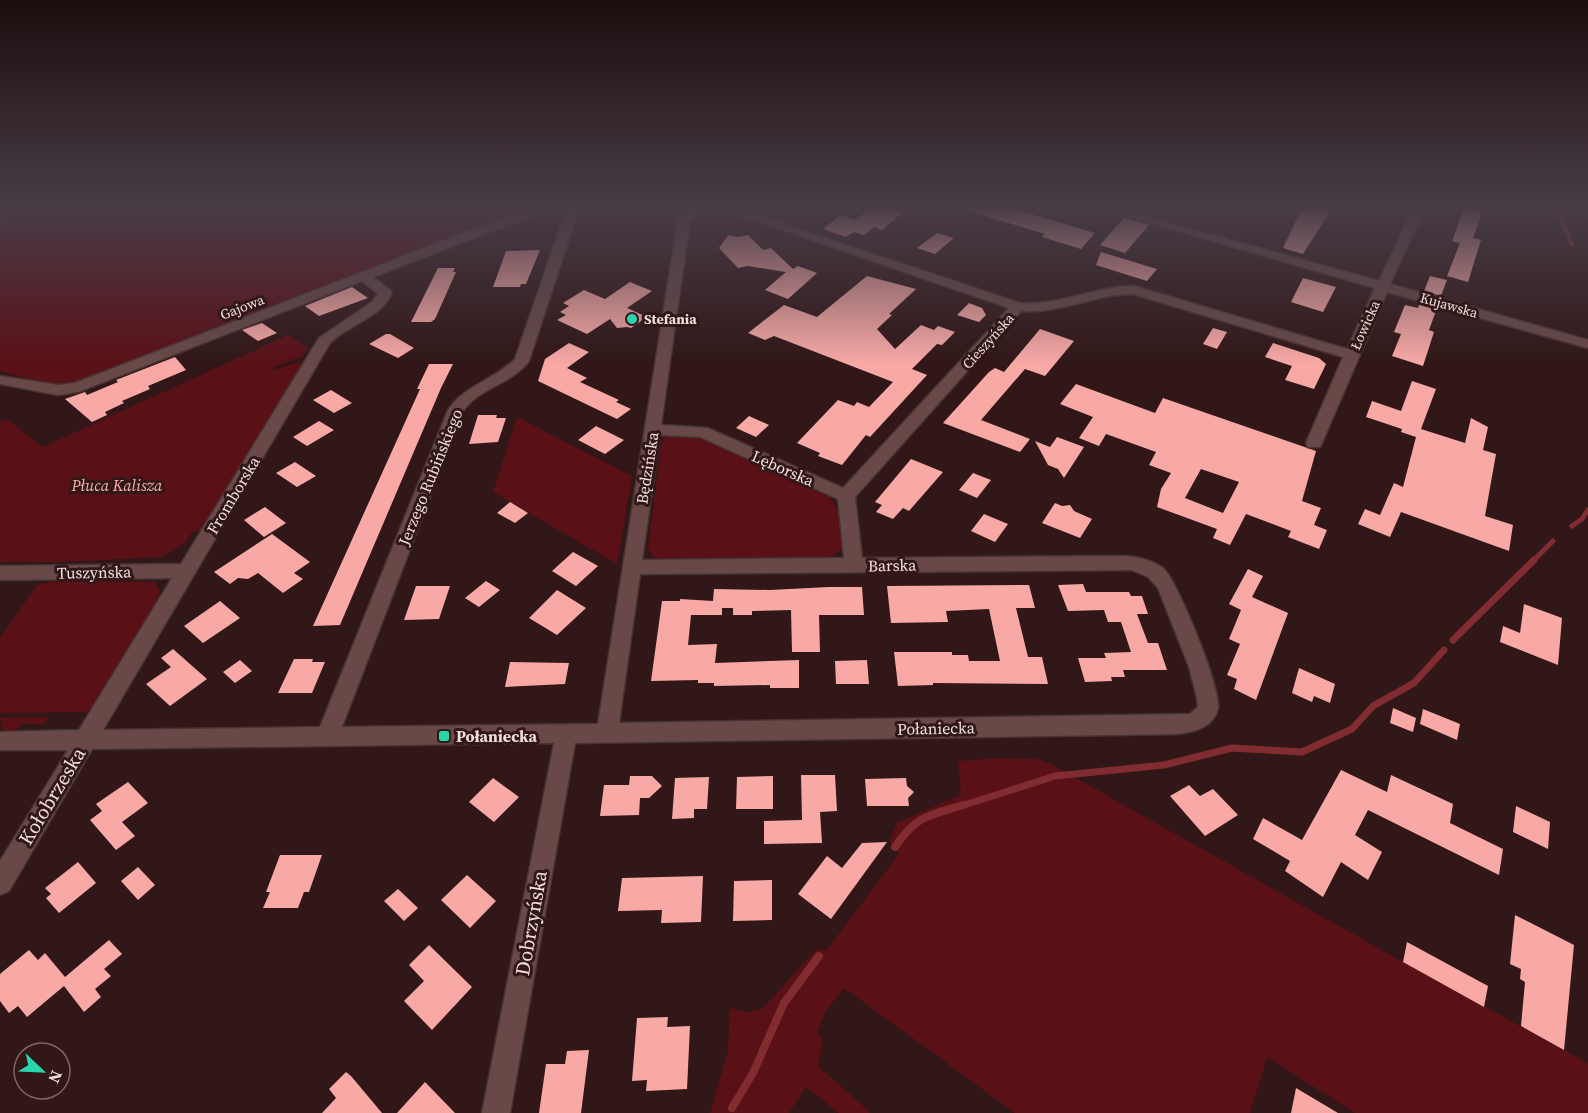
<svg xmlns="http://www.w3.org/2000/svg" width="1588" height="1113" font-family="'Source Serif 4',serif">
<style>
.green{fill:#5a1017}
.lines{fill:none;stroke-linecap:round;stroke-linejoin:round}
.stream-far3{stroke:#812c30;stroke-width:4.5}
.stream-far2{stroke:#812c30;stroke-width:5}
.stream-far1{stroke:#812c30;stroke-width:7}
.stream{stroke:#812c30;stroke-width:8}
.building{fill:#f8a9a6;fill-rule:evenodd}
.minor-casing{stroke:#473333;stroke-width:3}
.minor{fill:#684948;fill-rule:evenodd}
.poi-dot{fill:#2bd5ac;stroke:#311717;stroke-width:2}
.labels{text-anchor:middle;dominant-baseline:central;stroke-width:6;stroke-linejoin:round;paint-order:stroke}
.far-street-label{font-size:14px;fill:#f1dedd;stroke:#311717}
.far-poi-label{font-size:14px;font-weight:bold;fill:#f1dedd;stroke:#311717;text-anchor:start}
.street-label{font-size:16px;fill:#f1dedd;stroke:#311717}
.park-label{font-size:16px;font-style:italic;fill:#f9aeac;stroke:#311717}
.poi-label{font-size:16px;font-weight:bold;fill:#f1dedd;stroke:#311717;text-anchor:start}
.near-street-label{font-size:20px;fill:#f1dedd;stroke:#311717}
</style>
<rect width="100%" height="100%" fill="#311717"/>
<path class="green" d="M0 208H539L486 225 68 385 44 383 0 371Z
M288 335 308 348 303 356 273 367 272 370 304 361 200 531H193L184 544 162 557 60 562H0V421L8 420 43 447Z
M517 417 632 476 617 564 493 492Z
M672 434 705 439 831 498 841 517 842 549 829 558 666 560 655 558 648 550 661 444 665 437Z
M54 581 155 582 160 592 158 599 99 700 87 712 0 713V638L37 585Z
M49 717 44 724H23L12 732H3L0 718Z
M998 758 1037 759 1051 764 1403 962 1588 1063V1113H1355L1267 1057 1250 1113H1015L844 988 826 1011 817 1032 823 1040 818 1066 871 1113H839L806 1087 789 1113H710L728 1050 730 1008 746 1012 762 1009 817 949 826 951 899 854 890 842 896 823 961 795 958 761Z"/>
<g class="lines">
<path class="stream-far3" d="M1559 214 1572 245
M0 217 24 208"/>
<path class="stream-far2" d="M1572 526 1582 519 1588 510
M1533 561 1553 541"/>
<path class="stream-far1" d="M1453 640 1534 560
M958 807 1055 776 1164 765 1232 748 1302 752 1352 729 1373 706 1414 683 1444 650"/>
<path class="stream" d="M895 847C917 815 928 816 963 805
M732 1108 753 1073 784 1003 819 956"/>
</g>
<path class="building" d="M871 208H885L902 213 882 230 874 227 864 235 854 232 846 237 823 229 841 215 855 220Z
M973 208H1012L1095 233 1081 249 1042 237 1045 234 972 212Z
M1302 208H1332L1303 254 1283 248Z
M1464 208 1482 213 1473 238 1481 240 1468 282 1447 276 1460 243 1452 241Z
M1124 218 1149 225 1125 253 1100 245Z
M937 233 954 238 935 254 917 248Z
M728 235 738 237 748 235 763 250 771 248 793 269 798 266 817 273 788 299 765 290 786 272 747 266 738 268 719 248Z
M540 250 526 284H521L520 287H493L506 251Z
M1101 252 1157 269 1147 281 1096 265Z
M438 268H455L453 272H456L435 319 431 322H411Z
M867 276 916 289 889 314 892 315 877 329 895 349 921 325 934 330 938 326 955 332 942 345 937 344 912 369 927 375 870 437 866 435 842 465 818 456 820 453 797 443 838 400 854 406 857 402 869 407 893 382 774 336 765 340 748 333 784 305 817 317Z
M1430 276 1447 280 1441 296 1424 291Z
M1303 278 1336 287 1323 312 1291 302Z
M630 282 652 291 627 308 647 317 631 328 627 327 617 328 610 319 587 334 557 320 566 315 560 312 569 306 563 303 584 290 605 299Z
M352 287 368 298 319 316 305 306Z
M969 303 982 308 986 315 979 322 957 315Z
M1420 303 1437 308 1429 330 1434 332 1423 366 1392 356 1401 334 1394 332 1405 305 1418 308Z
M262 323 277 333 258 341 242 330Z
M1213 328 1227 332 1217 349 1203 344Z
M1040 329 1074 341 1045 376 1025 369 981 420 1030 439 1020 452 943 423 989 372 995 368 1004 372Z
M386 334H390L414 348 398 358 369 344Z
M569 343 589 352 567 368 587 378 580 382 619 400 616 402 631 409 617 419 538 381 545 359Z
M1273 343 1319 358 1326 364 1314 389 1285 380 1292 366 1265 357Z
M175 357 186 370 148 386 150 389 122 401 124 403 105 412 107 415 92 422 65 399 85 392 87 395 118 382 116 380Z
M429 364H453L441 388 340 625 313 626 420 389H417Z
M1412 381 1436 389 1421 429 1465 443 1471 418 1488 427 1483 450 1496 454 1485 516 1513 525 1509 551 1401 512 1390 537 1358 524 1365 509 1380 515 1394 483 1403 487 1416 437 1401 432 1402 429 1366 417 1372 401 1401 411Z
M1076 384 1155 413 1163 398 1316 451 1302 501 1321 508 1314 525 1327 530 1319 549 1288 537 1291 531 1246 514 1230 545 1213 538 1217 529 1157 507 1161 489 1171 473 1149 465 1156 452 1106 434 1099 446 1079 438 1093 417 1060 404ZM1201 469 1239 482 1223 513 1185 498Z
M331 390 352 403 334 413 313 400Z
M478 415H497L496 418H506L498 442 469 444Z
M749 416 769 425 756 437 736 428Z
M319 421 334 430 307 446 293 437Z
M596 426 624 440 605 454 578 440Z
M1057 437 1084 447 1064 478 1058 469 1048 465 1035 441 1050 447Z
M911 459 943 472 909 511 903 508 893 519 876 512 882 505 875 502Z
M295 462 316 476 297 487 276 473Z
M973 473 991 480 977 498 959 490Z
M510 502 528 513 515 523 497 513Z
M1055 503 1062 506 1070 505 1074 511 1092 519 1080 538 1042 523Z
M265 507 286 523 264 537 244 520Z
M984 514 1008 524 995 542 971 531Z
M272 534 310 562 294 573 303 579 283 593 258 573 248 579 238 578 230 584 214 572Z
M573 552 598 566 576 586 552 571Z
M1248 569 1263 576 1252 597 1288 613 1256 700 1234 689 1237 679 1227 675 1240 644 1229 639 1241 610 1229 604Z
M486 581 500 590 479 607 465 598Z
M1083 584 1086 592H1129L1131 596H1142L1148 614H1137L1148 643H1158L1167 670H1123L1125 677H1111L1112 681 1085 682 1078 658H1106L1104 653 1131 652 1121 622H1108L1104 610 1068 611 1058 585Z
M1029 585 1035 608H1016L1028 657H1042L1048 684 933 683V685L898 686 894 652H952V655H968L969 661H1000L989 609 946 611 948 622 891 623 887 586Z
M416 586H450L439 619 404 620Z
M829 587H862L864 615H819L820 652H792L791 610 752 611V615H733V608H722V615H691L688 645 717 644 715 663 799 660V688H770V685L714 686V683H698V680L651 681 662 601H680V599L713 601 714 589 770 590Z
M557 590 586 608 557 635 529 618Z
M220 601 240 618 203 643 184 626Z
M1524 604 1562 618 1558 665 1500 642 1503 626 1520 633Z
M173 649 207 679 170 706 146 684 171 667 161 658Z
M294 659H313L312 662H325L312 693H278Z
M240 660 252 671 235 683 223 672Z
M867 660 869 684H836L835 661Z
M510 662 569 663 565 684 505 687Z
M1299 668 1335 684 1330 703 1314 696 1312 702 1292 693Z
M1393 708 1416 718 1413 732 1390 723Z
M1423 709 1460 724 1457 740 1420 724Z
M1341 770 1387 792 1391 775 1453 804 1450 823 1503 849 1499 875 1368 810 1355 835 1382 852 1368 880 1341 862 1323 897 1285 871 1290 861 1253 839 1263 818 1302 840Z
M801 775H835L837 811 820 812 822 843 764 844V821L802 820Z
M630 776H652L662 786 649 798H640L639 815 600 816 604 785H629Z
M773 776V809H736L737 777Z
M709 777 707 809H694V818L672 819 675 778Z
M493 778 519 797 494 822 469 802Z
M906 778 907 786 914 792 908 798 909 806H867L865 779Z
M128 782 148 803 122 822 135 836 116 850 90 820 102 811 96 804Z
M1189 785 1200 796 1213 789 1238 815 1205 836 1170 796Z
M1516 806 1550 822 1548 849 1513 832Z
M887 842 831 919 798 894 827 856 842 868 862 843Z
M280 855H322L309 892H304L298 908H263L270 892H266Z
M78 862 96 883 59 913 46 898 51 894 45 888Z
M138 867 155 885 138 900 121 881Z
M467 875 496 901 470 928 441 900Z
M703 876 701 922 661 923 662 910 618 911 622 878Z
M772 880V920L733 921 734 881Z
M398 889 418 908 404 921 384 901Z
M1515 915 1574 945 1564 1050 1521 1026 1525 982 1520 979 1521 969 1510 964Z
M109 940 122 954 104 969 111 976 95 989 101 997 84 1012 64 986 27 1017 18 1006 9 1013 0 1001V974L29 950 38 960 45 953 65 977Z
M1407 942 1488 986 1484 1007 1403 962Z
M429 945 472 987 432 1030 404 1001 424 981 409 965Z
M668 1017 667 1027 690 1026 687 1089 646 1091 647 1080 632 1081 637 1018Z
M589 1050 581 1113H539L546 1064H565L567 1051Z
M346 1072 351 1076 382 1113H322L336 1098 329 1089Z
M425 1082 455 1113H397Z
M1296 1088 1338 1113H1291Z"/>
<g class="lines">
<defs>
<path id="minor" d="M541 208H559L492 231 373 277 390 290 392 293C381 318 348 325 330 343L103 730 320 727 448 410C465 385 494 380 515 359L567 208H579L529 361C512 384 480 387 463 411L342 727 598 724 678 220 688 208H702L690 220 661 425 708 428 843 488 1009 308 718 208H736L1020 303C1059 306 1095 286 1134 286L1347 349 1375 288 1097 208H1116L1379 281 1413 208H1425L1390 284 1588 340V348L1387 292 1322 443 1320 447H1308L1306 443 1343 357 1133 294C1095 294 1060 314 1021 311L855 497 862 558 1125 556C1138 557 1153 560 1164 569 1178 582 1222 691 1218 709 1213 727 1195 732 1178 734L575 743 510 1113H482L554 743 92 749 9 891 0 895V861L68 750H0V732L79 730 172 578 0 580V566L181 564 319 338 372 302 378 294 362 281 78 392 58 395 0 384V376L58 385 75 383 484 225ZM660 435 700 437 838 499 844 558 642 560ZM1132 570 1148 577 1158 588 1189 667 1197 698 1198 707 1190 714 619 723 640 574Z
M1554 208 1588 210V216L1560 211Z"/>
</defs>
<use href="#minor" class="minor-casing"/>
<use href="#minor" class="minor"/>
</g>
<linearGradient id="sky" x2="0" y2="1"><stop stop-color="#1b0d0d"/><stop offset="0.57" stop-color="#483c47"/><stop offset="1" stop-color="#483c47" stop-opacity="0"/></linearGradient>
<rect width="1588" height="364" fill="url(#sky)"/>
<g class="poi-dot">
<circle cx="632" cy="319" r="6"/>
<rect x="438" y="730" width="12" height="12" rx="3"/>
</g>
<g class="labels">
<g class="far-street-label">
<text transform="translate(1449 305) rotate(16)">Kujawska</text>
<text transform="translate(242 307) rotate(-21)">Gajowa</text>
<text transform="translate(1365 325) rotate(-66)">Łowicka</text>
<text transform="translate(988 341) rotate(-48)">Cieszyńska</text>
</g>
<g class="far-poi-label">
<text x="644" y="319">Stefania</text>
</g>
<g class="street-label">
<text transform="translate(647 468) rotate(-81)">Będzińska</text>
<text transform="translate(783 468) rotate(24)">Lęborska</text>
<text transform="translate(430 477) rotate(-68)">Jerzego Rubińskiego</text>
<text transform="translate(233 495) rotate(-59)">Fromborska</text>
<text transform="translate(892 565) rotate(-1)">Barska</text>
<text transform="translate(94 572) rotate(-1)">Tuszyńska</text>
<text transform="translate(936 728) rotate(-1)">Połaniecka</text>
</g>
<g class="park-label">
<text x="117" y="485">Płuca Kalisza</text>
</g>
<g class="poi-label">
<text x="456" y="736">Połaniecka</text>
</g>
<g class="near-street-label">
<text transform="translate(52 796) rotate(-59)">Kołobrzeska</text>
<text transform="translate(531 923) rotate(-80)">Dobrzyńska</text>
</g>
</g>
<g transform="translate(42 1071) rotate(113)"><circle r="28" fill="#311717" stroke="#7e6766" stroke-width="1.5"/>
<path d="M0-4.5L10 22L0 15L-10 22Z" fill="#2bd5ac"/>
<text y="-9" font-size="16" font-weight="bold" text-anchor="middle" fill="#f1dedd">N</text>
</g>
</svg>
